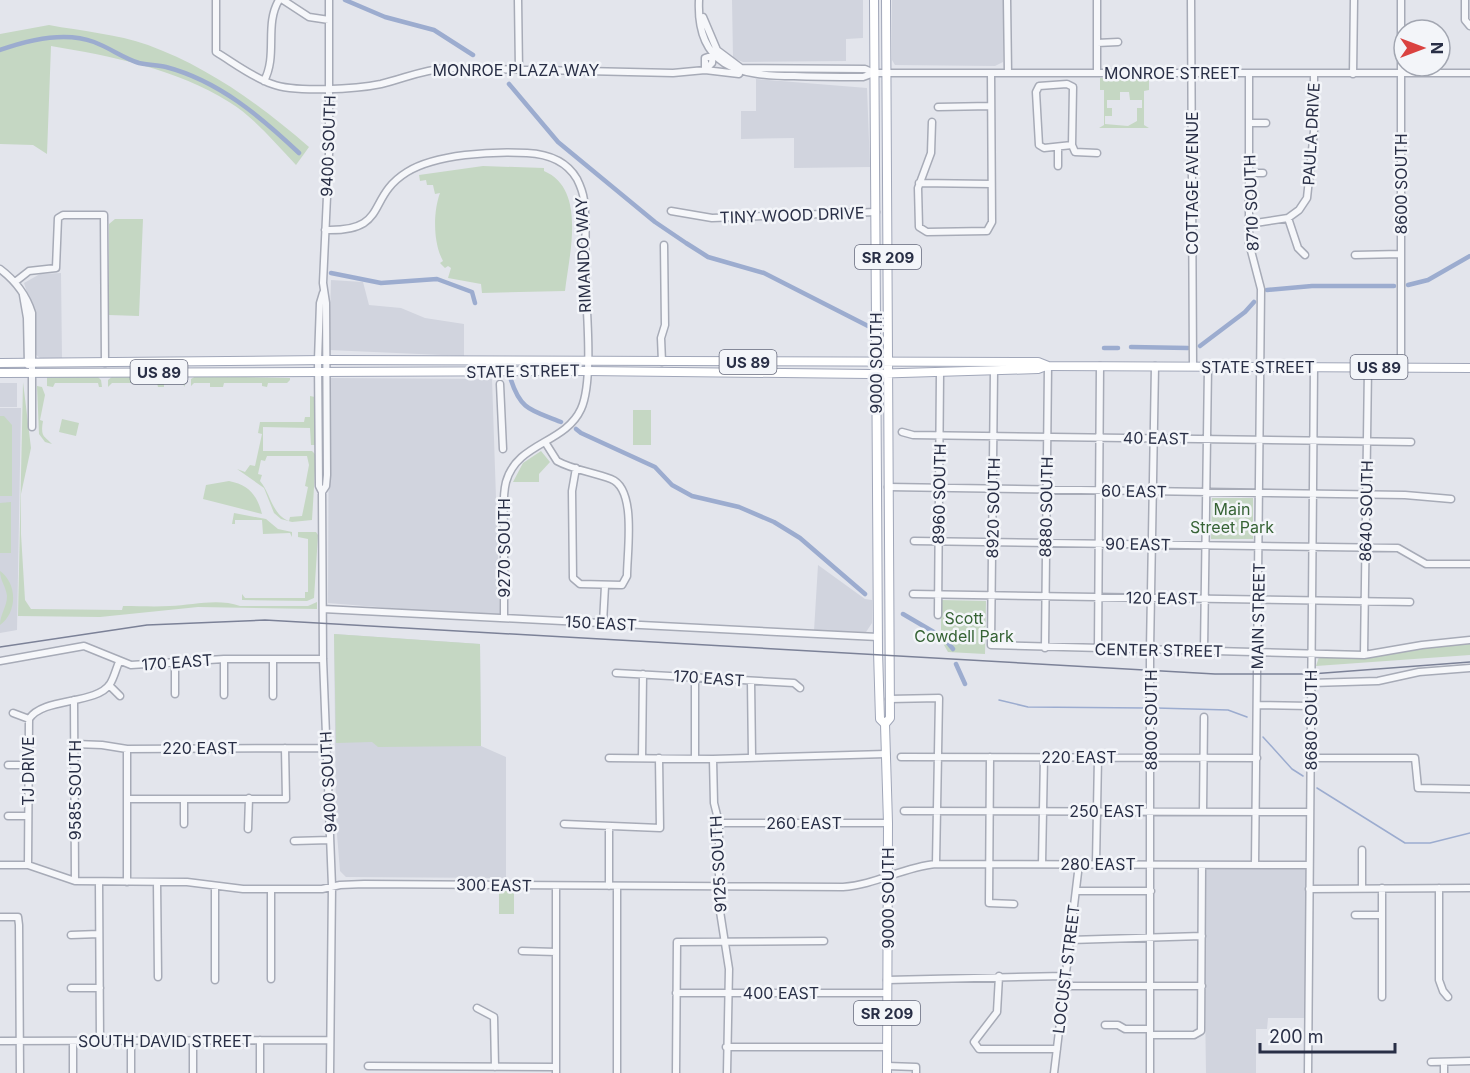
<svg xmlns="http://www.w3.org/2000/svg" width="1470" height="1073" font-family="Inter,sans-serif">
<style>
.built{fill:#d1d4de}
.green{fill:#c5d7c3;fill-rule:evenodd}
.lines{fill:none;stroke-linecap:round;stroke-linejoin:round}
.stream{stroke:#9caccf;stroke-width:1.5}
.canal{stroke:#9caccf;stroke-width:4.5}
.minor-casing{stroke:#a7abb7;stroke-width:9}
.major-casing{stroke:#a1a7b9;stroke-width:10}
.minor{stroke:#f6f7fa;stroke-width:6}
.major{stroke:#fff;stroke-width:8}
.tram{stroke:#7b8197;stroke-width:1.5}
.labels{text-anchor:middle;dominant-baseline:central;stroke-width:5;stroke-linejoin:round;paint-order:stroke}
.shield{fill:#f3f5f9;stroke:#666a7c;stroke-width:1.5}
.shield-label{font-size:15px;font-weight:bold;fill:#292f46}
.street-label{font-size:16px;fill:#292f46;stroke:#f3f5f9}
.park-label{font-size:16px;fill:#366335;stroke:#f3f5f9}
</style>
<rect width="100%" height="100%" fill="#e3e5ec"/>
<path class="built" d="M732 0H863V38L846 39V61L743 62 733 58Z
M892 0H1003V62L995 66 895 65 892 60Z
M756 79 867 88 870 167 794 168V138L741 139V111H756Z
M61 273 62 359H41L35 354 33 311 24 283 40 274Z
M331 280 363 282 369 305 401 308 425 318 464 324V356L329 350Z
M329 378 492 379 500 617 328 603Z
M0 383H17V407H0Z
M0 408H21L17 630 0 633Z
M818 565 865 599 872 600V623L866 632 814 631Z
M334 634 480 644 481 746 506 757V878L346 877 340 871 336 822Z
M1203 865 1311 868V1018H1268L1267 1029H1256V1073H1206Z"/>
<path class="green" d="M49 25C81 31 117 34 148 45 208 67 261 105 309 147L296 165C276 144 254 117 229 102 177 69 111 56 51 46L47 154 33 145 0 144V34Z
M1100 78H1149V90L1144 91V125L1149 128H1099L1104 125V90H1100ZM1120 92H1129L1130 100H1142V108H1137V121L1128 126 1105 124V116H1112V108H1107V100H1120Z
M483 166 544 168V171C587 189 569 255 565 291L482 293 481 284 448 278 451 268 448 266 445 268 440 263 443 261C433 243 433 212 440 193L435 194 433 185H427L426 180 420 181 419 175Z
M115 219H143L139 316 109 315V224Z
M97 376 101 380 102 387H99L98 383H55L53 387 47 386V377Z
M113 376H179L184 380 185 387 182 383H164V387H158L157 383H112L108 387V380Z
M196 376 290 378V380L287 383H268L267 387 262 386V383H224L223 387H210V383H194L191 386V379Z
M23 382 31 448 21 494V534L25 600 31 609 122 610 123 606C139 606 154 607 170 606 193 605 218 598 240 606H308L317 602V609L198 607 100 617 18 616Z
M37 386 42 387 45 395 40 420 43 421C40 438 45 436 52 444L45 442 39 434Z
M310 396 315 397V445H311L310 428 263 427V451H312L316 455 312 520 292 522 281 519 274 513 264 488 237 469 245 472 250 465 255 466 262 434 258 433 260 422H304L305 417H310ZM267 456H307L309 465 305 486 308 487 302 516 290 517 289 521C272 515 271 494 260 481L262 475 258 474 261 460 265 461Z
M633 410H651V445H633Z
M0 416H4L12 425V496H0Z
M62 419 79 423 76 436 59 432Z
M541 451 550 462 539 474V482H513L523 463Z
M229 481C249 485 257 495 262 514L203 499 206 485Z
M1212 498H1253V539H1211Z
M11 502V553H0V503Z
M234 513 266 519 278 529 292 532V537L290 533 263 534 262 520H235V524H232Z
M298 532H316L318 535 314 598 307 601 242 600V594L245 598H305V592H308V539L298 537Z
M0 571C18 584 17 613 0 625 0 614 7 607 7 596 6 586 0 581 0 571Z
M941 600 986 601 985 654 948 652 941 640Z
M334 634 480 644 481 746 378 747 372 742 336 743Z
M1470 643V655L1316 666 1319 657 1369 658 1420 648Z
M499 891H514V914H499Z"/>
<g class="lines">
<path class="stream" d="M999 700 1028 707 1145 708
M1156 708 1228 710 1247 717
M1263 737 1292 769 1303 776
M1317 788 1405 843H1430L1470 833"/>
<path class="canal" d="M345 0 385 17 434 30 473 55
M0 50C28 40 65 31 94 42 110 48 123 58 139 63 148 65 158 65 166 67 219 81 261 117 299 153
M509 84 558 142 655 222 686 243 708 257 764 273 868 326
M331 273 381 283 437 279 472 292 475 303
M1408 285 1428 280 1470 256
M1267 290 1312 286H1394
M1200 346 1245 312 1254 302
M1131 347 1188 348
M1104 348H1118
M511 380C521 411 532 410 561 422
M576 429 581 433 655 467 672 485 692 496 739 507 774 522 800 538 865 594
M903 614 944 638 953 649
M956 664 965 684"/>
<defs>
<path id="minor" d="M216 0V52C234 63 252 77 272 84 295 93 357 89 381 84 406 78 421 70 448 68L673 73 705 70
M283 0 309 17 329 20
M518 0 519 70
M699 0C696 67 738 76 794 76 817 77 840 77 863 77L874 73H1470
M1007 0 1008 73
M1097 0V73
M1191 0 1193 366
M1465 0V20L1470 26
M703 17 717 50 741 68 865 69 874 73
M1097 43 1118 42
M705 70 712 63 713 52
M705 70 739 74
M705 70V58L714 55
M1249 74V243L1261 289 1255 865
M1353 74 1354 0
M264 81C278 55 264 25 279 0
M938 107 991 106
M932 122 931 153 918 188 919 227 927 232 987 231 992 222 991 73
M1249 123H1266
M1072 145 1073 87 1067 84 1039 86 1036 92 1039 145 1044 148 1072 145 1075 152 1097 153
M1058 147V166
M1249 173H1263
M919 183 991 184
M671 211 712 218 876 212
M1288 218 1298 248 1305 255
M1249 224 1288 218 1299 210 1307 198 1314 131V74
M325 230C390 232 365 198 407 172 436 154 493 151 527 153 547 154 566 160 577 179 580 185 583 193 584 200 587 224 585 249 585 273 586 305 594 381 581 409 565 444 517 442 506 482 502 498 504 516 504 532 504 561 504 590 504 618
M1355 255 1401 254
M0 269C16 281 26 294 32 313V427
M15 282 29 271 56 268 58 218 63 215H104L105 363
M323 293 320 303 318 360 319 486 322 492 323 659 332 886 330 1073
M23 295 27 318 28 365
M662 362 661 338 665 325 664 245
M1401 367V0
M994 371 991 645 1364 655 1422 645 1470 640
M500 384 503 449
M902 432 913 435 1411 442
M545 442 557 461C573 470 593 472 611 479 637 489 627 551 627 576L622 585 580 584 573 578 572 491 576 468
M888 487 1405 495 1451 499
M322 492 326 486 327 475 326 303 323 283 329 153V0
M914 541 1398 548 1426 564H1470
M913 594 1410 602
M323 609 878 637
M938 615 940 373
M603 623 605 586
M1045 648 1048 366
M1098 649 1100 366
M1204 651 1208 366
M1364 655 1368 367
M224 659V695
M0 661 84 646 131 665 224 659H323
M616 673 794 683 800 688
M751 681 752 757
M1311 683 1378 681 1419 672 1470 668
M109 685 120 696
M175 694V662
M273 696V659
M889 699 939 698 936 864
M74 700 75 881
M1257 705 1311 706
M13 713 29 719
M75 744 102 745 127 749 326 748
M901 757 1257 758
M990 757 989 903 1014 904
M609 758 713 759 886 754
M642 758 643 674
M695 758V677
M1311 758H1415L1418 788 1470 789
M713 759 714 803 719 823V905L729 969 727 1073
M8 765H28
M127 799H286L285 748
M184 799V824
M904 811 1310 812
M1203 811 1204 717
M8 816H28
M719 823H888
M564 824 660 828 659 758
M609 828V886
M248 829 249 798
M294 841 330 840
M1042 864 1044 757
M1096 864 1098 757
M0 865H28L75 881 187 882 243 889H322L340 885 364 884 843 887C875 885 903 867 936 864L1309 865
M28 865 29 719C43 697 96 705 110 684 114 678 116 669 119 662
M99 882 100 1041
M127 882V749
M157 882 158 977
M617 886V1073
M556 887V1073
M1362 888V850
M1382 888V997
M1439 888V980L1443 991 1448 997
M1309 889 1470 888
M1076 891H1151
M1355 915H1382
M0 917H18L19 925 20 1073
M71 935 99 934
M1070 940 1202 936
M522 951 556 952
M999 976 997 1012 974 1042 979 1049H1057
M271 979V889
M215 980V886
M887 980 1065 976
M1064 986H1202
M71 988H100
M676 993H887
M477 1008 494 1017 495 1067
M1105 1025H1118L1125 1029H1150
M1150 1035H1194L1201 1031 1202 865
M131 1040V1073
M0 1041 330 1040
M193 1041V1073
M726 1047H887
M1431 1062 1470 1061
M1444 1062V1073
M368 1066 556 1067
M887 1066 916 1067V1073
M73 1073V1041
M260 1073V1040
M676 1073 677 942 824 941
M1054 1073 1079 864
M1150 1073V650L1155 366
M1308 1073 1314 367"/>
<path id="major" d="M874 0 878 651 880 719 885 724
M886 0 890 718 885 724 888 823 887 1073
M0 363 326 360 1038 362 1048 366 1470 368
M0 373 586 371 869 374 1038 369 1046 366"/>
</defs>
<use href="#minor" class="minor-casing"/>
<use href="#major" class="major-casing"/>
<use href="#minor" class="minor"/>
<use href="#major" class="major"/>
<path class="tram" d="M0 647 147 625 265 620 1215 674H1311L1470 662"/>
</g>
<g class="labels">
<g class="shield">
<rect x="855" y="245" width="66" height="24" rx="4.5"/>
<rect x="719.5" y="350" width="57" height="24" rx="4.5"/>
<rect x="1350.5" y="355" width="57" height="24" rx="4.5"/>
<rect x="130.5" y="360" width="57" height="24" rx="4.5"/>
<rect x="854" y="1001" width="66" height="24" rx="4.5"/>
</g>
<g class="shield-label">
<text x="888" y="257">SR 209</text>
<text x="748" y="362">US 89</text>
<text x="1379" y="367">US 89</text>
<text x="159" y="372">US 89</text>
<text x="887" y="1013">SR 209</text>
</g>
<g class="street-label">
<text x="516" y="70">MONROE PLAZA WAY</text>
<text x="1172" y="73">MONROE STREET</text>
<text transform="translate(1311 134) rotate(-87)">PAULA DRIVE</text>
<text transform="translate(328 146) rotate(-88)">9400 SOUTH</text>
<text transform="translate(1192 183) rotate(-90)">COTTAGE AVENUE</text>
<text transform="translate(1401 184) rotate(-90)">8600 SOUTH</text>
<text transform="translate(1251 203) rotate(-92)">8710 SOUTH</text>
<text transform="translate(792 215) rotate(-2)">TINY WOOD DRIVE</text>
<text transform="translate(583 255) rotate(-92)">RIMANDO WAY</text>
<text transform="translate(876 363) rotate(-90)">9000 SOUTH</text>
<text x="1258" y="367">STATE STREET</text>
<text transform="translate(523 371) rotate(-1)">STATE STREET</text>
<text transform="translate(1156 438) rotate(1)">40 EAST</text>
<text transform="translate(1134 491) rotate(1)">60 EAST</text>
<text transform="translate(939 494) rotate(-89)">8960 SOUTH</text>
<text transform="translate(1046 507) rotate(-89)">8880 SOUTH</text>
<text transform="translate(993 508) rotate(-89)">8920 SOUTH</text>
<text transform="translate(1366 511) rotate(-89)">8640 SOUTH</text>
<text transform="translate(1138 544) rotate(1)">90 EAST</text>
<text transform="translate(504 548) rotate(-90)">9270 SOUTH</text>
<text transform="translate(1162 598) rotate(1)">120 EAST</text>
<text transform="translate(1258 616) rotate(-89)">MAIN STREET</text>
<text transform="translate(601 623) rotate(3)">150 EAST</text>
<text transform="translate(1159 650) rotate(1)">CENTER STREET</text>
<text transform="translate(177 662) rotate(-4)">170 EAST</text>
<text transform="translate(709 678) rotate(4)">170 EAST</text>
<text transform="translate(1151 720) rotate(-90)">8800 SOUTH</text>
<text transform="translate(1311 720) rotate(-90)">8680 SOUTH</text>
<text x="200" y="748">220 EAST</text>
<text x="1079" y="757">220 EAST</text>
<text transform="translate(28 771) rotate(-90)">TJ DRIVE</text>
<text transform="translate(328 782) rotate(-93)">9400 SOUTH</text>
<text transform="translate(75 790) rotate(-90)">9585 SOUTH</text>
<text x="1107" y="811">250 EAST</text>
<text x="804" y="823">260 EAST</text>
<text transform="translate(718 864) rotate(-93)">9125 SOUTH</text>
<text x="1098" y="864">280 EAST</text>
<text transform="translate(494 885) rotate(1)">300 EAST</text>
<text transform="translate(888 898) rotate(-90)">9000 SOUTH</text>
<text transform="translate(1066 969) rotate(-83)">LOCUST STREET</text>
<text x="781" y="993">400 EAST</text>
<text x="165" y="1041">SOUTH DAVID STREET</text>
</g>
<g class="park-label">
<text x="1232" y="509">Main<tspan x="1232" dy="18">Street Park</tspan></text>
<text x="964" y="618">Scott<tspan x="964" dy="18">Cowdell Park</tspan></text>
</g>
</g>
<g transform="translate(1422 48) rotate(90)"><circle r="28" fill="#f3f5f9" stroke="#a2a6b1" stroke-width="1.5"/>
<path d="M0-4.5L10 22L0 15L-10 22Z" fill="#da4240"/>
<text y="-9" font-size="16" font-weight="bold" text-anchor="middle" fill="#292f46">N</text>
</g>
<path d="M1260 1043v9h135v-9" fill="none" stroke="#292f46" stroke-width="3"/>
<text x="1269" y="1043" font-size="18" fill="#292f46" stroke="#f3f5f9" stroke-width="4.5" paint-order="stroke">200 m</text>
</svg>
